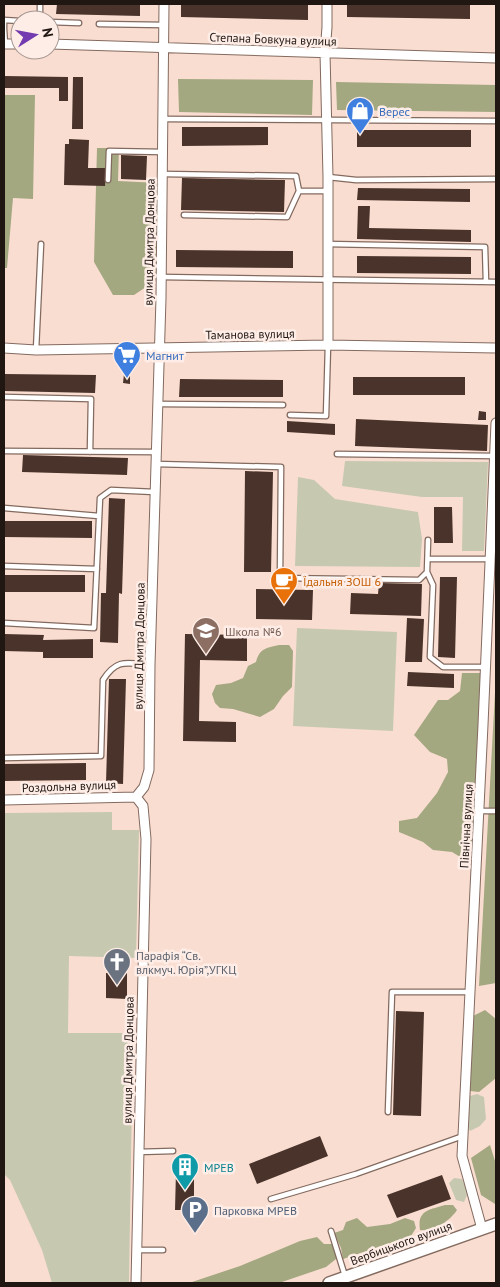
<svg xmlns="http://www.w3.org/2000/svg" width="500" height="1287" font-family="'PT Sans',sans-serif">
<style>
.green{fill:#c6c9b0}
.forest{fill:#a3a881}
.building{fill:#49332a}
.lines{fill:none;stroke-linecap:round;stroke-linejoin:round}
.service-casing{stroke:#836a5f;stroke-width:7}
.minor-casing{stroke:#836a5f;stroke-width:11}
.secondary-casing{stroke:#836a5f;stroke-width:14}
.service{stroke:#fff;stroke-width:4.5}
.minor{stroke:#fff;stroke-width:9}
.secondary{stroke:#fff;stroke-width:11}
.labels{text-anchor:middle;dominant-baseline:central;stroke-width:5;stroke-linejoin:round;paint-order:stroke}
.street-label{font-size:12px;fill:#201612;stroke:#feede6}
.shop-label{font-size:12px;fill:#366cbe;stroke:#feede6;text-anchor:start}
.food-label{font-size:12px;fill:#c56008;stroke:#feede6;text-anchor:start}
.education-label{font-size:12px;fill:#785e54;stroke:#feede6;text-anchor:start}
.worship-label{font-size:12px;fill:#5b616d;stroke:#feede6;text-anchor:start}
.culture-label{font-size:12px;fill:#0d838f;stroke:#feede6;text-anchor:start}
.service-label{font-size:12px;fill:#4e5e75;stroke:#feede6;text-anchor:start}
</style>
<rect width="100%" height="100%" fill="#faddd1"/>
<path class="green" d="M345 461 488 462 484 551H462L463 497H422L342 486Z
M298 477 314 480 335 499 418 512 422 539 420 567 295 566Z
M297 628 397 632 393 731 293 726Z
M112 812V830H139L136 958 69 956 68 1033H133L129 1283H52L42 1250 10 1180 4 1174V813Z
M477 1094 484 1097 486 1119 480 1126 470 1131 468 1127 470 1096Z
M454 1178 462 1179 468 1193 464 1202 456 1200 449 1183Z"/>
<path class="forest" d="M178 79 313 80 312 115 179 112Z
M336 82 496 85V112L337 110Z
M4 95H35L33 199 13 198 7 268H4Z
M97 148H119L118 181 159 183 158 279 134 295H113L94 262Z
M279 645H289L293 651 292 687 283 696 274 709 260 717 233 709 220 708 215 703 212 694 216 685 231 683 243 678 248 666 256 662C260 648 266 648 279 645Z
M462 673H481L472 845 469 855 462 858 452 852 433 850 423 842 399 832V821L417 818 437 793 448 772 447 759 430 752 414 735 438 700H448L460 691Z
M496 674V983L479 986Z
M485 1010 496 1019V1078L479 1092 470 1091 473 1016Z
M490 1145 496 1164 495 1204 481 1195 471 1158Z
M445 1205H453L457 1210C450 1221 433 1232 420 1230 417 1210 429 1210 445 1205Z
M357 1218 367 1227 390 1224 405 1218 414 1221 416 1228 411 1236 343 1259 341 1248 334 1233 343 1230 346 1222Z
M317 1237 324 1244H332L337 1251 336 1259 326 1267 279 1283H189L240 1266 300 1241Z"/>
<path class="building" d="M57 4H140V16L56 14Z
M181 4H308V20L181 17Z
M347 4H470V19L347 17Z
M4 76 68 77V101H59V88H4Z
M73 77H83V129H72Z
M182 127H268V145L182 146Z
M357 130H471V147H357Z
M69 139 89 140 88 168H106L105 186 64 185 65 144H69Z
M121 155 147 156 146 180 121 179Z
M182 178 285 180 284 212 181 210Z
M358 188 470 189V202L357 200Z
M358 206H370L369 228 471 230V242L357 239Z
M176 250 293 251V268L176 267Z
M357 256 471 257V274L357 273Z
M4 374 96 375 95 393 4 391Z
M124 374H130V384L123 383Z
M353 377H465V395H353Z
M180 379 283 380V397H179Z
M479 411 486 412V420H478Z
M356 419 488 425 487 451 355 446Z
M287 421 335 424V435L287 432Z
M23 455 128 458 127 475 22 472Z
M245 471 273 472 271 572H244Z
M109 498 125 499 122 594 119 593 118 643 100 642 101 593H106Z
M434 507H452L453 543H434Z
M4 521H92V538L4 537Z
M4 575H85V592H4Z
M440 577H457L455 658 438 657Z
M379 583 422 584 421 616 350 614 351 593 378 594Z
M256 589 313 590 312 620 256 619Z
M407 618 424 619 422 662H405Z
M4 634 44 635 43 640 93 639V658H43V652L4 651Z
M185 634 247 635V661L200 660 199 721 236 722V742L183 741Z
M408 672 454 674V688L407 686Z
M109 679H126L123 784 106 783Z
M86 763V780L4 781V764Z
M106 973H127V999L106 998Z
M396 1011 424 1012 421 1116 393 1115Z
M320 1136 328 1156 257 1184 249 1164Z
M176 1171H194V1210H175Z
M442 1175 451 1199 397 1218 387 1195Z"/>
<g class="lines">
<defs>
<path id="service" d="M40 20V4
M50 22 79 23
M99 24 164 25
M4 28V20L20 21
M4 29 5 44
M163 119 496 121
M163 174 296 176 299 191
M328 177 356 180 496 179
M108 180 109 151 163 152
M184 215 287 217 299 191H328
M327 244 485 247 486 282
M161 277 496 282
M36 350 41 244
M4 397 91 399 90 452
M158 404 283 405
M290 415 326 416 328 345
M4 451 156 452
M337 454 495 456
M156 464 281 467 280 578 419 580 427 572
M4 508 99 516
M428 540 427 572 433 585 430 657 443 667H486
M428 559H490
M4 566 97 569
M4 623 94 628 100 498 111 490 155 492
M4 758 101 756 103 680C117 658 127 663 150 665
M479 811H496
M388 1112 392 992H470
M138 1152 173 1151
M271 1199 356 1174 463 1136
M331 1231 345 1276
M136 1250H163"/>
<path id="minor" d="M327 4V27L325 53 328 177V345
M4 44H20
M50 44 496 58
M4 348 36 350 328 345 496 348
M4 800 136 797
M482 1229 462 1156 483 725 496 423
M136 1283 146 839 143 806 136 797 144 787 149 770 150 665 161 298 164 4"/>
<path id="secondary" d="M329 1283 496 1224"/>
</defs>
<use href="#service" class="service-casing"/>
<use href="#minor" class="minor-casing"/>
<use href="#secondary" class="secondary-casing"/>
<use href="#service" class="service"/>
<use href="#minor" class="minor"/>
<use href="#secondary" class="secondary"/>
</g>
<defs>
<symbol id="shop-pin" viewBox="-11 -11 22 30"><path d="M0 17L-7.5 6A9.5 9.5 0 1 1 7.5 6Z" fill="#3f7fe0" stroke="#feede6"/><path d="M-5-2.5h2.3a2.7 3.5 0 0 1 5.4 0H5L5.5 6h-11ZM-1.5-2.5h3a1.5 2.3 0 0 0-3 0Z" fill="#fff"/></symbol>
<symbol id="supermarket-pin" viewBox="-11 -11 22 30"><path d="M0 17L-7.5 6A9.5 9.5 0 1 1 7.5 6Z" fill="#3f7fe0" stroke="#feede6"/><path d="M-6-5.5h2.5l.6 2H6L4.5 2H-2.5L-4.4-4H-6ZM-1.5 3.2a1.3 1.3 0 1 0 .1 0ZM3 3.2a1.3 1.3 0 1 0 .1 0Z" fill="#fff"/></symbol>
<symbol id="cafe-pin" viewBox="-11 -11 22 30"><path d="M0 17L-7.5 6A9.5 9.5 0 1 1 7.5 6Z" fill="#e8710a" stroke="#feede6"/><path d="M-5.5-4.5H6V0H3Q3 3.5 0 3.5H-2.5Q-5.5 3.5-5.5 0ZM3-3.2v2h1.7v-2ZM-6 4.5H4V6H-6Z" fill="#fff"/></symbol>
<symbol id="school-pin" viewBox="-11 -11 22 30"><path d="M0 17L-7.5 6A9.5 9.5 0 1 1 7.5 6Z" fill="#8d6e63" stroke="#feede6"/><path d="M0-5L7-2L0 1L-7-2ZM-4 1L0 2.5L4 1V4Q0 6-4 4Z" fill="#fff"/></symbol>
<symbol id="church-pin" viewBox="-11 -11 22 30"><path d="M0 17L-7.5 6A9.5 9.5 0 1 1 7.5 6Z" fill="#6b7280" stroke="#feede6"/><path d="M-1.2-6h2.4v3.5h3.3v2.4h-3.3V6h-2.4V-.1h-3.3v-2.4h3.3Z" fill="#fff"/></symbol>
<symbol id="building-pin" viewBox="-11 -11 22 30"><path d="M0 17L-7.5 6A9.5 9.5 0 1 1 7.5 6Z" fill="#0f9aa8" stroke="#feede6"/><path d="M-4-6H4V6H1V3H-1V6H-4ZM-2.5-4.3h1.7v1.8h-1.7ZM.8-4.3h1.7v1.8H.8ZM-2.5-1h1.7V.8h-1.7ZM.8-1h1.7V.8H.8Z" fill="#fff"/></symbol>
<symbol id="parking-pin" viewBox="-11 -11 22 30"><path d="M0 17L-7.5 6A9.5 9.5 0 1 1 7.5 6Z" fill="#5c6f8a" stroke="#feede6"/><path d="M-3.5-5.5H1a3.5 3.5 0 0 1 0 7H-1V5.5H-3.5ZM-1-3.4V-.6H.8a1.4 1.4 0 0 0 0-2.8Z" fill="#fff"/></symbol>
</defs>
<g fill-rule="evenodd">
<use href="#shop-pin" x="344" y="95" width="32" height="43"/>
<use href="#supermarket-pin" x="111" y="339" width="32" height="43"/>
<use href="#cafe-pin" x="268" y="565" width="32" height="43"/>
<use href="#school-pin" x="190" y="615" width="32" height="43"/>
<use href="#church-pin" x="101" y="946" width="32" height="43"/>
<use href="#building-pin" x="169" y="1151" width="32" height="43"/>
<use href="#parking-pin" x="179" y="1194" width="32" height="43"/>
</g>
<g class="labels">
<g class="street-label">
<text transform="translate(273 39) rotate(2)">Степана Бовкуна вулиця</text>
<text transform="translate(149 242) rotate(-89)">вулиця Дмитра Донцова</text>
<text transform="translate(250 334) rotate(-1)">Таманова вулиця</text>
<text transform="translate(139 646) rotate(-89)">вулиця Дмитра Донцова</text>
<text transform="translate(69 786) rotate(-2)">Роздольна вулиця</text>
<text transform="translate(466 826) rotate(-87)">Північна вулиця</text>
<text transform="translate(128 1060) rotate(-89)">вулиця Дмитра Донцова</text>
<text transform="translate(401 1243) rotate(-20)">Вербицького вулиця</text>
</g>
<g class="shop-label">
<text x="379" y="111">Верес</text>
<text x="146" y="355">Магнит</text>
</g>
<g class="food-label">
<text x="303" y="581">Їдальня ЗОШ 6</text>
</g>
<g class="education-label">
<text x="225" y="631">Школа №6</text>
</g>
<g class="worship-label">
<text x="136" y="955">Парафія “Св.<tspan x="136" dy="14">влкмуч. Юрія”,УГКЦ</tspan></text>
</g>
<g class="culture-label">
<text x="204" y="1167">МРЕВ</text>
</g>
<g class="service-label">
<text x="214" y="1210">Парковка МРЕВ</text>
</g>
</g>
<rect width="500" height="1287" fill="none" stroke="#201612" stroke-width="10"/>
<g transform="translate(35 35) rotate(79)"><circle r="24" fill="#feede6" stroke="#a59791"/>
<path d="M0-4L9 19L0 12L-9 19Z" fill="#743ab0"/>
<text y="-8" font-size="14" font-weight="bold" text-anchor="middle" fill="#201612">N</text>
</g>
</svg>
